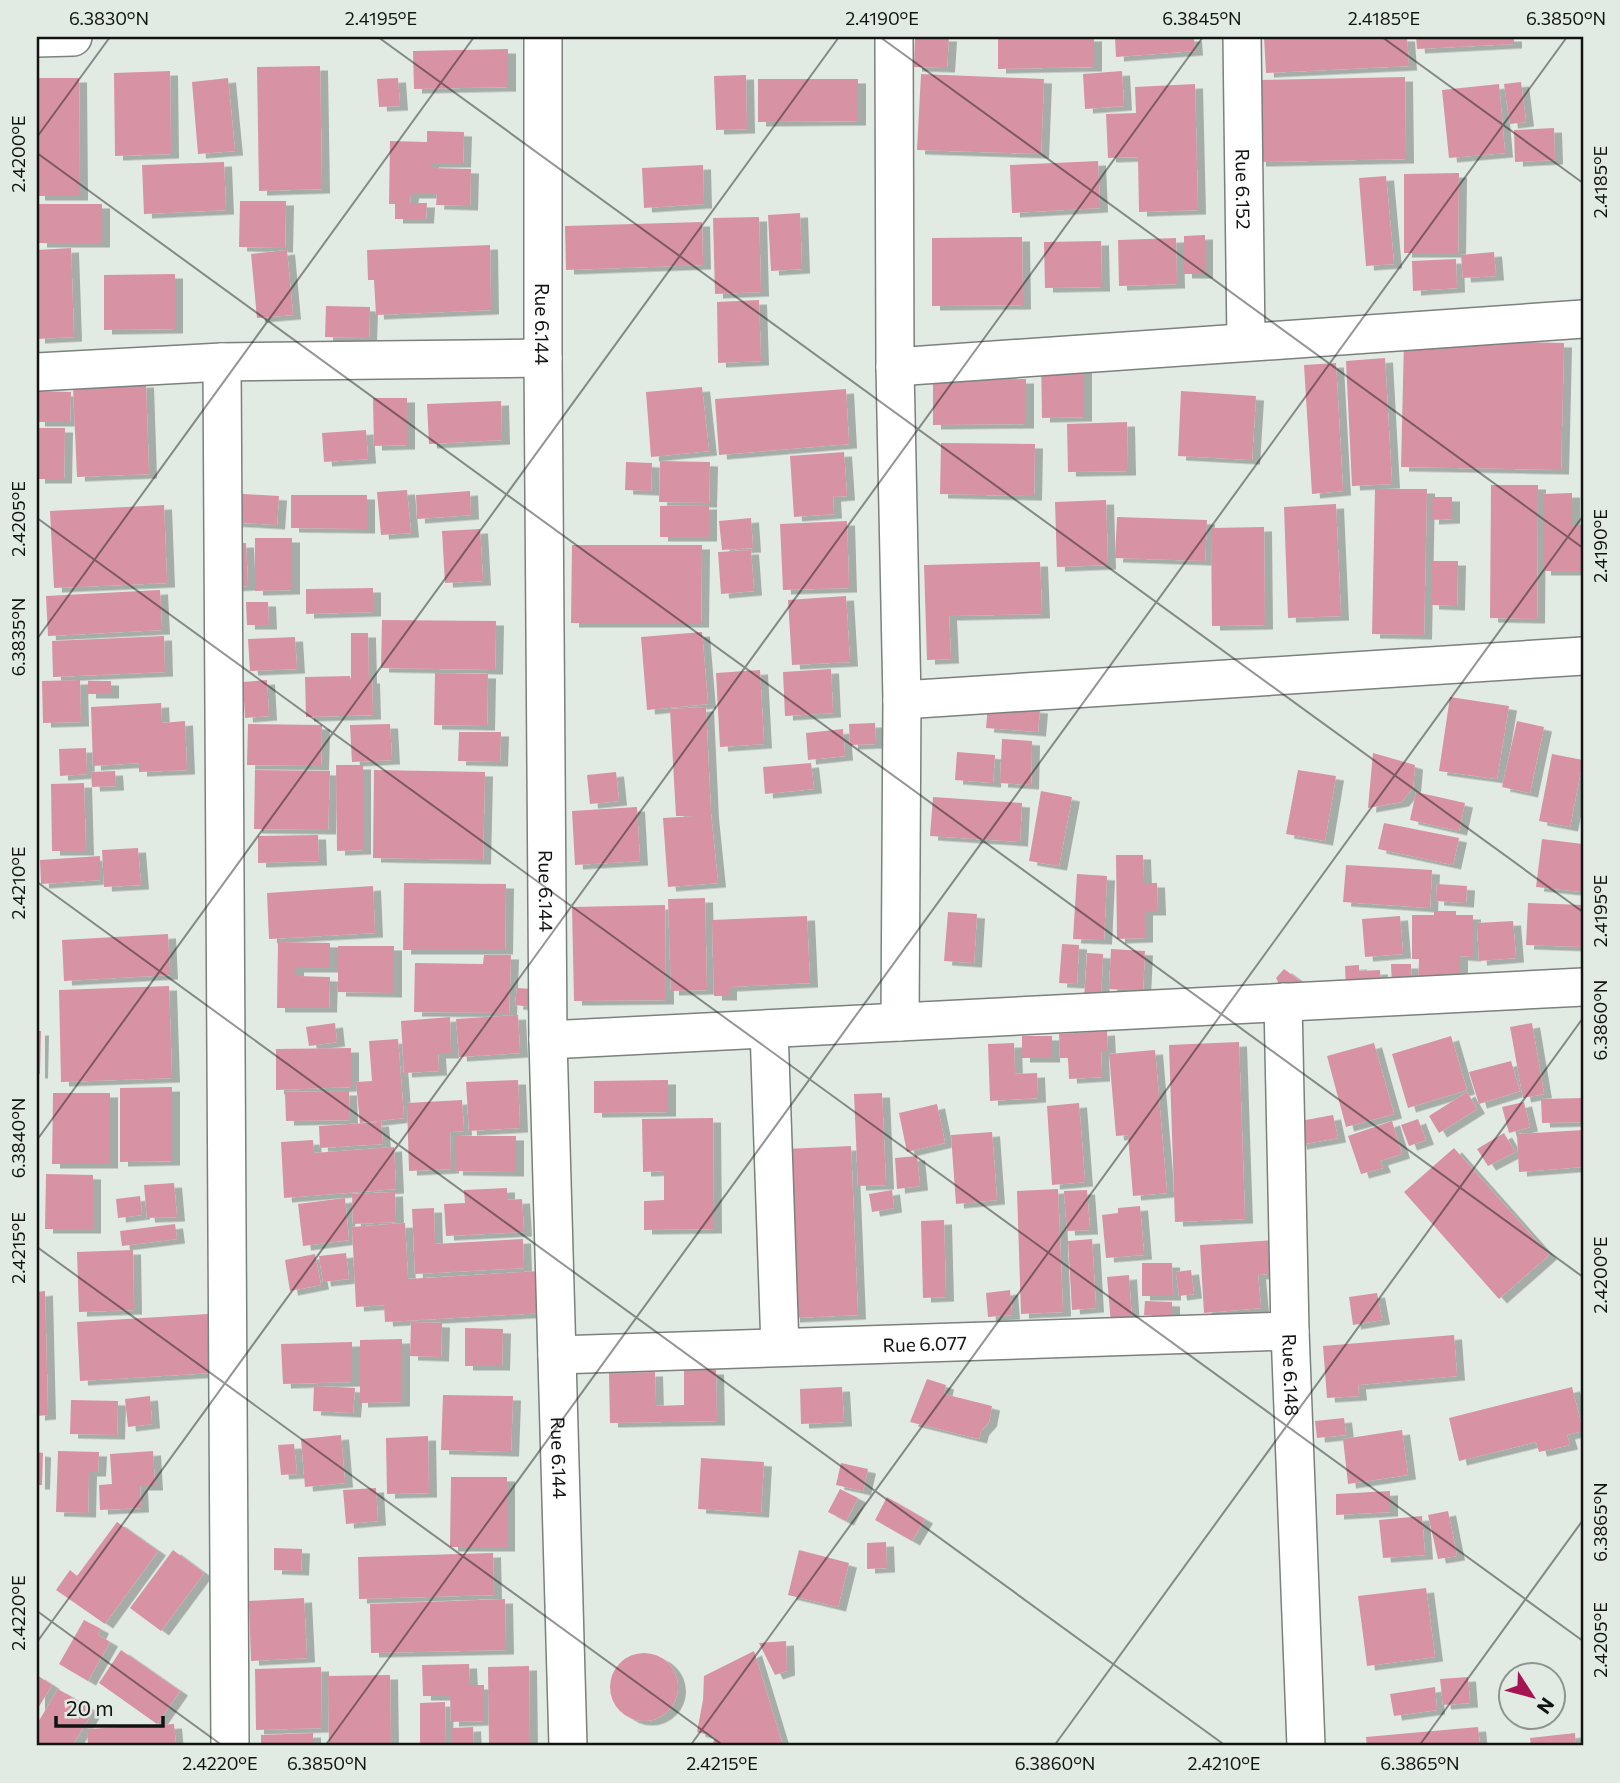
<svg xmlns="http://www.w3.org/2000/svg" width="1620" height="1783" font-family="Commissioner,sans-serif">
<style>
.building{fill:#d793a4;filter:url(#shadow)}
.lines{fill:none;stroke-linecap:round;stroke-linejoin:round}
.minor-casing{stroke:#7b817c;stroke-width:40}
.minor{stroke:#fff;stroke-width:37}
.ticks{fill:none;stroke:#111412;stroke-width:2;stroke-opacity:0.45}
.labels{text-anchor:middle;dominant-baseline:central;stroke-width:7;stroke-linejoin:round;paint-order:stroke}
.street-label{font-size:19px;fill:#111412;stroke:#e2eae4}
.neatline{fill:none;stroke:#111412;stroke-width:2.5}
.ticks-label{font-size:18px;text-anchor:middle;fill:#111412}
</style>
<defs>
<filter id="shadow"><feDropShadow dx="8" dy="4.5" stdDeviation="0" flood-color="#0004"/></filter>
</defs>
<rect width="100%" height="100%" fill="#e2eae4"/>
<path class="building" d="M915 37H949L947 68 914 67Z
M998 37H1094V67L998 69Z
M1115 37H1194L1195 51 1116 57Z
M1264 37H1407L1409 66 1266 73Z
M1416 37H1514V44L1417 49Z
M508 49V87L414 89 413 51Z
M320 66 322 189 259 191 257 67Z
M170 71 171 154 115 156 114 73Z
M1122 71 1124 106 1085 109 1083 74Z
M921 74 1044 79 1041 154 917 150Z
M746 75 747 129 716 130 714 76Z
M1405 77 1406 159 1258 162 1256 80Z
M37 78H79L80 196H37Z
M228 78 235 151 198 154 192 82Z
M398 78 400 106 379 107 377 79Z
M758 79H858V121L758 122Z
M1521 82 1526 122 1510 124 1504 84Z
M1195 84 1198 210 1139 212 1138 157 1108 158 1106 114 1136 113 1135 87Z
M1499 84 1505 153 1449 158 1442 90Z
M1554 128 1555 160 1515 162 1514 130Z
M427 131 464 132 463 163H431V168L471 169 470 206 436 205 437 194H411L410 203H427L426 219H395V204H389L390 141 427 142Z
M1098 161 1100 208 1012 213 1010 165Z
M224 162 226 210 144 214 142 165Z
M703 165 704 204 644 208 642 168Z
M1459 173 1458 253H1404V174Z
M1386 176 1394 264 1366 266 1359 178Z
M240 201H286L285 248 239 247Z
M39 204H102V243H39Z
M800 213 802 269 771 271 768 215Z
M759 217 761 292 715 294 713 218Z
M702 222 703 265 566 270 565 226Z
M1205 235V274H1184V236Z
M1022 237 1023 305 932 306V238Z
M1176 238 1177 284 1119 286 1118 240Z
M1101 241 1102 287 1045 288 1044 242Z
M490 245 491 310 376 315 374 280H368L367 250Z
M71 248 74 337 37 339V250Z
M287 250 293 315 257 318 251 254Z
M1494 252 1496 276 1463 278 1461 255Z
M1456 259 1457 288 1413 291 1412 261Z
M175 274V329L104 330V275Z
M759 300 761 361 718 363 717 302Z
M326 306 370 307 369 338 325 337Z
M1404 340 1564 343 1561 470 1401 467Z
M1084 357V417L1042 418 1041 358Z
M1385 358 1392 484 1352 486 1346 361Z
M1336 363 1343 491 1312 494 1304 365Z
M1026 379V424L933 425V380Z
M146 383 149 474 77 477 73 386Z
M702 387 709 451 651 457 646 392Z
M846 389 849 444 719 455 715 399Z
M37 391 71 392 70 422H37Z
M1181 391 1256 396 1252 460 1178 456Z
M373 398H407V445L374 446Z
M501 401 502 440 429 444 427 404Z
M1127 422 1128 471 1068 472 1067 424Z
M37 428H65L64 479H37Z
M366 430 368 459 324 462 322 433Z
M941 443 1035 444 1034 496 940 494Z
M844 452 847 496 833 497 834 514 794 517 790 456Z
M660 461 710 462 709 503 659 502Z
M626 462 652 463 651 491 625 490Z
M1491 485H1538L1537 619 1490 618Z
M1375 489H1427L1424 635 1372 634Z
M407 490 411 533 381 535 377 492Z
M470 491 471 515 417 519 416 495Z
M227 493 279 496 277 525 226 522Z
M1572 493V525H1583V571H1543V494Z
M291 495H367V529L291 528Z
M1431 497H1452V519L1431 520Z
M1106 500 1108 565 1057 567 1055 502Z
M1336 504 1341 616 1288 618 1284 507Z
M164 505 167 583 54 588 50 511Z
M709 505V537H660V506Z
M1117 517 1207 520 1205 561 1115 558Z
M751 518 753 548 722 550 719 521Z
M847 521 849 588 783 590 780 524Z
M1264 527 1265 625 1212 626 1211 528Z
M480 529 483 581 445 583 442 531Z
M255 538H292V590L255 591Z
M246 543 248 586 228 587 227 544Z
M572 545H702L701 623H571Z
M751 550 754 591 721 594 718 552Z
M1431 561H1458L1457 606 1431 605Z
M1040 562 1042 614 949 616 951 659 927 660 924 565Z
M373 588V612L306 614V589Z
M160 590 162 630 48 636 46 596Z
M846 596 850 662 792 665 788 600Z
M246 602H268L269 625H247Z
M382 620 496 621 495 670 381 668Z
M702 632 708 704 647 710 641 637Z
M351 633H368L369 679H372L373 715 306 717 305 677 350 676 351 680Z
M164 636 165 672 53 677 52 641Z
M295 637 297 669 250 671 248 639Z
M831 669 833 713 785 716 783 672Z
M760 670 764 744 720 747 716 673Z
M435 673 488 674 487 726 434 725Z
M80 680 81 722 43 723 42 681Z
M267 680 269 716 245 718 243 682Z
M88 681H111V694H88Z
M1450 697 1509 706 1497 779 1439 771Z
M161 703 162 723 185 721 187 770 139 772V763L93 766 91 707Z
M988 705 1040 709 1038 732 986 728Z
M706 707 711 814 718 883 668 887 663 818 695 816H676L670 709Z
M1517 721 1544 727 1530 793 1502 787Z
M875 723 876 744 850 745 849 724Z
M248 724 322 725 321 766 247 765Z
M390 724 392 760 352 762 350 725Z
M843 729 845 756 808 760 806 733Z
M459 732H501L500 762 458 761Z
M1002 739 1032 741 1031 785 1000 783Z
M86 748 87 774 60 776 59 749Z
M957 752 995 755 993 783 955 780Z
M1373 753 1415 765 1413 788 1401 802 1368 808Z
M1552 754 1583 760 1570 827 1539 821Z
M811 763 814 789 765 794 763 767Z
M336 765H363V850L337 851Z
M255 770 330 771 328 830 254 829Z
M374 770 485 772 483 860 373 858Z
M1298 770 1336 776 1325 841 1286 834Z
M115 771 116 786 92 787 91 772Z
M616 772 619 801 590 804 587 775Z
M84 783 86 851H52L51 784Z
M1041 791 1072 797 1059 866 1029 861Z
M1416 792 1465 803 1459 831 1410 820Z
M933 797 1022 803 1020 842 930 836Z
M637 807 640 861 575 865 572 811Z
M1384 823 1459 838 1453 865 1378 849Z
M318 835 319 861 258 863V836Z
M1542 839 1583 844V892L1536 887Z
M138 848 141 885 104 887 102 850Z
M1116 855H1143L1144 883H1157L1158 911H1145V938L1117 939Z
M100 856V880L41 884 40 860Z
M1346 865 1432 870 1430 908 1343 902Z
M1077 874 1107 876 1104 940 1073 939Z
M404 883 506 884 505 950H403Z
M1437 884 1467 886 1466 903 1436 901Z
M373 886 375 933 269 939 267 893Z
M705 898 707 990 671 991 668 899Z
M1528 903 1583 905V947L1526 945Z
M665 905 666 1000 574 1001 572 907Z
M1434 911H1456V915H1473V957L1460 956V984H1418L1419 959H1412V915H1434Z
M948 912 977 914 974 963 944 961Z
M807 916 810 983 729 987V996H714L712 920Z
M1400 916 1403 954 1365 957 1362 919Z
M1513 921 1516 958 1479 961 1477 923Z
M168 934 170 975 64 981 62 940Z
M278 942 330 943V968H296V976L330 977 329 1008H277Z
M1062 944 1079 945 1077 984 1059 983Z
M338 946H394V993L338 992Z
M1111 949 1145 951 1143 991 1109 989Z
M1087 953 1103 954 1101 1000 1084 999Z
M484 955H511L509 1013 414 1012 415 963 483 964Z
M1391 964H1411L1412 988 1392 989Z
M1359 965V971L1380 970 1381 988 1346 990 1345 966Z
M1284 969 1299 980 1286 997 1276 978Z
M169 986 172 1078 61 1082 59 990Z
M517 988 534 989 533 1007 515 1005Z
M518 1015 520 1053 459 1057 456 1019Z
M450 1017 451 1054H438L439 1071 404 1073 401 1021Z
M335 1023 337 1042 309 1046 306 1027Z
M1532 1023 1544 1094 1523 1098 1510 1027Z
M37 1031H41L40 1074H37Z
M1107 1031 1108 1052H1101L1102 1077 1069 1079 1068 1058H1060L1059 1034Z
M1022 1036H1052V1058H1022Z
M1451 1036 1467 1090 1408 1108 1392 1054Z
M398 1039 404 1118 360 1123 356 1082 372 1081 369 1041Z
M1239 1042 1245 1219 1175 1222 1169 1045Z
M1014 1043 1015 1074 1037 1073 1038 1098 990 1101 988 1044Z
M1374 1043 1394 1114 1346 1127 1327 1056Z
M351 1048V1087L276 1090V1049Z
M1155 1050 1167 1193 1133 1196 1128 1135 1116 1136 1109 1054Z
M1511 1061 1520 1091 1479 1104 1469 1072Z
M518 1080 520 1128 469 1131 466 1082Z
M668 1080V1112L594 1113V1081Z
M172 1087V1161L120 1162V1088Z
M349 1091 350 1120 286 1121 285 1092Z
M1467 1092 1477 1109 1439 1133 1429 1116Z
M53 1093H110V1164H52Z
M882 1093 886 1185 858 1186 854 1094Z
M1583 1098V1122L1542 1123 1541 1099Z
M462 1100 464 1131 450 1132 451 1169 409 1171 407 1103Z
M1524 1102 1530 1127 1509 1133 1502 1107Z
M1079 1103 1085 1182 1052 1185 1047 1106Z
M937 1104 945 1143 907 1152 899 1113Z
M1333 1115 1338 1138 1299 1145 1295 1122Z
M713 1118 714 1229 644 1230V1201L664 1200V1171L643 1172 642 1119Z
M1418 1119 1426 1140 1409 1146 1401 1125Z
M1392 1121 1402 1154 1380 1161 1383 1168 1361 1174 1348 1136Z
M381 1122 383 1144 320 1148 319 1126Z
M1583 1130V1167L1519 1172 1517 1134Z
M992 1132 997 1200 956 1204 951 1135Z
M1504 1133 1515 1152 1488 1166 1477 1149Z
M455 1136H516V1172L455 1171Z
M313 1140 314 1153 394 1147 396 1189 284 1198 281 1142Z
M851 1146 858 1315 792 1318 785 1149Z
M1454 1148 1549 1255 1499 1299 1404 1192Z
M917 1156 920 1186 897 1189 895 1158Z
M46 1174 93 1175V1229H45Z
M174 1183 177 1217 147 1218 144 1185Z
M507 1188V1200L522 1199 524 1232 446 1236 444 1204 465 1203 464 1190Z
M1058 1189 1063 1312 1021 1314 1017 1191Z
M892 1190 894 1208 872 1212 869 1194Z
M1087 1190 1090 1230 1067 1231 1064 1191Z
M395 1192 396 1222 353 1224 352 1194Z
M140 1196 142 1215 118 1218 116 1199Z
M345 1198 349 1240 303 1246 298 1204Z
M1140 1206 1144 1255 1106 1258 1102 1215 1118 1213V1208Z
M434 1208 435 1244 523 1239 524 1268 415 1274 412 1209Z
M944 1220 946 1297 923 1298 921 1221Z
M405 1223 408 1279 540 1271 542 1313 385 1322 384 1305 356 1307 352 1227Z
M175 1224 177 1239 122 1246 120 1231Z
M1092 1239 1096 1308 1072 1310 1068 1241Z
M1274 1240 1277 1273 1258 1275 1261 1308 1204 1313 1200 1245Z
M133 1250 134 1310 79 1312 77 1252Z
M346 1253 349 1279 323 1282 319 1256Z
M315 1254 321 1285 290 1291 285 1260Z
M1142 1263H1172L1173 1296H1142Z
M1191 1270 1194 1294 1179 1296 1176 1272Z
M1129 1275 1132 1322 1111 1324 1107 1277Z
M1010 1290 1012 1315 988 1317 986 1293Z
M45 1291 48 1415 37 1416V1292Z
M1377 1293 1382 1320 1353 1325 1349 1297Z
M1145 1301 1172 1302V1316L1144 1315Z
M208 1314 211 1373 80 1381 77 1322Z
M411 1322 442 1323 441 1357 410 1356Z
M465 1328 503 1329 502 1366H465Z
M1454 1335 1457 1376 1358 1385 1359 1396 1327 1398 1323 1346Z
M402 1339V1402L360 1403V1340Z
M352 1342V1382L283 1384 281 1344Z
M684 1370H716L717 1421 610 1423 609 1373 655 1372 656 1406 684 1405Z
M927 1379 946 1385 944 1394 992 1406 989 1422 981 1431 979 1439 910 1422Z
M314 1386 355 1388 353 1413 313 1411Z
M842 1387 844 1422 801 1424 800 1389Z
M1572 1387 1583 1431 1567 1435 1570 1445 1539 1452 1536 1442 1459 1461 1449 1418Z
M443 1395 513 1396 511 1452 441 1450Z
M150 1396 152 1424 128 1427 125 1399Z
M71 1400 118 1401 117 1435 70 1434Z
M1344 1418 1346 1435 1317 1438 1315 1421Z
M1402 1430 1408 1475 1348 1484 1343 1439Z
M341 1435 345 1483 305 1487 301 1439Z
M428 1436 429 1493 387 1494 386 1438Z
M294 1444 297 1474 281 1475 278 1445Z
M58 1451 99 1452 98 1472H89L88 1513 56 1512Z
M153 1451 155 1486H140L141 1508 100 1510 99 1485 112 1484 110 1454Z
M37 1452 43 1453 42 1485H37Z
M701 1458 764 1462 761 1513 698 1509Z
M841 1463 868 1469 863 1491 836 1485Z
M451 1477H507V1547H450Z
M376 1488 378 1521 346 1524 343 1490Z
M840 1489 858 1498 846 1521 828 1512Z
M1390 1491V1512L1336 1515V1494Z
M887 1497 925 1519 912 1541 875 1520Z
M1448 1511 1457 1556 1438 1559 1428 1515Z
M1422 1516 1425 1555 1383 1558 1379 1520Z
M117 1522 158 1551 105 1624 56 1590 70 1570 77 1576Z
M886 1542 887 1568 867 1569V1543Z
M274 1548 302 1549 301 1571 274 1570Z
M173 1550 204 1573 161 1631 130 1608Z
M799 1550 849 1563 838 1607 788 1595Z
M493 1553 494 1595 359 1599 358 1557Z
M1426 1588 1435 1657 1367 1666 1358 1596Z
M304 1598 307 1658 251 1661 249 1601Z
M505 1599 506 1650 371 1653 370 1604Z
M84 1620 101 1629 98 1635 110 1642 88 1681 59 1664Z
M786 1641 787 1671 775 1675 759 1643Z
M121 1650 180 1691 157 1724 99 1683Z
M754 1651 783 1746H712L715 1737 697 1732 703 1700 704 1676Z
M610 1687a34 34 0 1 1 68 0a34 34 0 1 1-68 0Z
M469 1664 470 1685H484V1721L451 1722 450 1696H423L422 1665Z
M529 1666 530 1746H489L488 1667Z
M321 1667 322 1728 256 1730 255 1669Z
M37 1675 52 1685 37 1710Z
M390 1675 391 1746H329L328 1676Z
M1468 1677 1470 1703 1443 1705 1440 1679Z
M1435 1687 1437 1710 1394 1716 1390 1694Z
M58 1689 94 1710 72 1746H37V1724Z
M445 1702 446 1746H420V1703Z
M174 1724 176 1746H88L87 1729Z
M473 1727 474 1746H452V1728Z
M1478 1727 1480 1746H1367L1366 1737Z
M313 1733V1746H261V1735Z
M1575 1733 1576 1746H1531L1530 1738Z
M1073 1743 1104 1744V1746H1073Z"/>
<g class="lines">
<defs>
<g id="minor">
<path id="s1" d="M543 37V358L548 1040 568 1746"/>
<path d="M894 37 895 367 902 700 900 1022"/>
<path id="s2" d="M1242 37 1246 341"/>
<path d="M37 38 73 37"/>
<path d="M222 362 230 1746"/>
<path d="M895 367 1583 319"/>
<path d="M37 372 222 362 543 358"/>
<path d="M902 700 1583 656"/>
<path id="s3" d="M1283 1002 1290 1331 1306 1746"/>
<path d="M769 1029 780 1347"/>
<path d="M548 1040 1583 987"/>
<path id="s4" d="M557 1355 1290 1331"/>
</g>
</defs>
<use href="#minor" class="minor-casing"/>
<use href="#minor" class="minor"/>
</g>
<path class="ticks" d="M378 37 1583 912M880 37 1583 548M1382 37 1583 183M37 137 110 37M37 153 1583 1277M37 518 1583 1641M37 639 474 37M37 882 1226 1746M37 1140 839 37M37 1247 724 1746M37 1611 223 1746M37 1642 1203 37M325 1746 1567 37M690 1746 1583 516M1054 1746 1583 1018M1419 1746 1583 1520"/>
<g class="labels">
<g class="street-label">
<text stroke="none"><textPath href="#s2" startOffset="152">Rue 6.152</textPath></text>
<text stroke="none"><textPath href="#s1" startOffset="287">Rue 6.144</textPath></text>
<text stroke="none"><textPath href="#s1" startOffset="854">Rue 6.144</textPath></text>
<text stroke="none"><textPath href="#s4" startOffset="368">Rue 6.077</textPath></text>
<text stroke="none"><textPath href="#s3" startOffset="373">Rue 6.148</textPath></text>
<text stroke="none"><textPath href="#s1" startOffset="1421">Rue 6.144</textPath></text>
</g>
</g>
<rect width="1620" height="1783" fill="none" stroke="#e2eae4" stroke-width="77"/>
<g transform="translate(1532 1696) rotate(126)"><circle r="33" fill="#e2eae4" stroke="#8e9490" stroke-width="2"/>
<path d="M0-5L12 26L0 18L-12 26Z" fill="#a61452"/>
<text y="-10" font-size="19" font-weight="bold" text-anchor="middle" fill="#111412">N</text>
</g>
<path d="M56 1716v10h107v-10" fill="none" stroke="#111412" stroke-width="3.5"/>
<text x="66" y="1716" font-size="21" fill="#111412" stroke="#e2eae4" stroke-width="5" paint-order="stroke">20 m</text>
<rect x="38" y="38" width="1544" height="1706" class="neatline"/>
<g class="ticks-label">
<text x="109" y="25">6.3830°N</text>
<text x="381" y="25">2.4195°E</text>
<text x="882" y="25">2.4190°E</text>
<text x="1202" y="25">6.3845°N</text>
<text x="1384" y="25">2.4185°E</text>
<text x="1566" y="25">6.3850°N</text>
<text transform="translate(19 154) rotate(-90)" y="6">2.4200°E</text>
<text transform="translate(1601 182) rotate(-90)" y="6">2.4185°E</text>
<text transform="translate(19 519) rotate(-90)" y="6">2.4205°E</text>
<text transform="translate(1601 546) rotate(-90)" y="6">2.4190°E</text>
<text transform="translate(19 637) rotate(-90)" y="6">6.3835°N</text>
<text transform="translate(19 883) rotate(-90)" y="6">2.4210°E</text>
<text transform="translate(1601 911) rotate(-90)" y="6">2.4195°E</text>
<text transform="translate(1601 1020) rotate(-90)" y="6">6.3860°N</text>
<text transform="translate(19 1138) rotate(-90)" y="6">6.3840°N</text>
<text transform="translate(19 1248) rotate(-90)" y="6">2.4215°E</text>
<text transform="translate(1601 1275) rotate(-90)" y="6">2.4200°E</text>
<text transform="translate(1601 1522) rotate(-90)" y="6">6.3865°N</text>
<text transform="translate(19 1613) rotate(-90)" y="6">2.4220°E</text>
<text transform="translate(1601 1640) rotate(-90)" y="6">2.4205°E</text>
<text x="220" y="1770">2.4220°E</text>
<text x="327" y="1770">6.3850°N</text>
<text x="722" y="1770">2.4215°E</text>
<text x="1055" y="1770">6.3860°N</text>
<text x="1224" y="1770">2.4210°E</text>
<text x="1420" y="1770">6.3865°N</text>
</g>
</svg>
